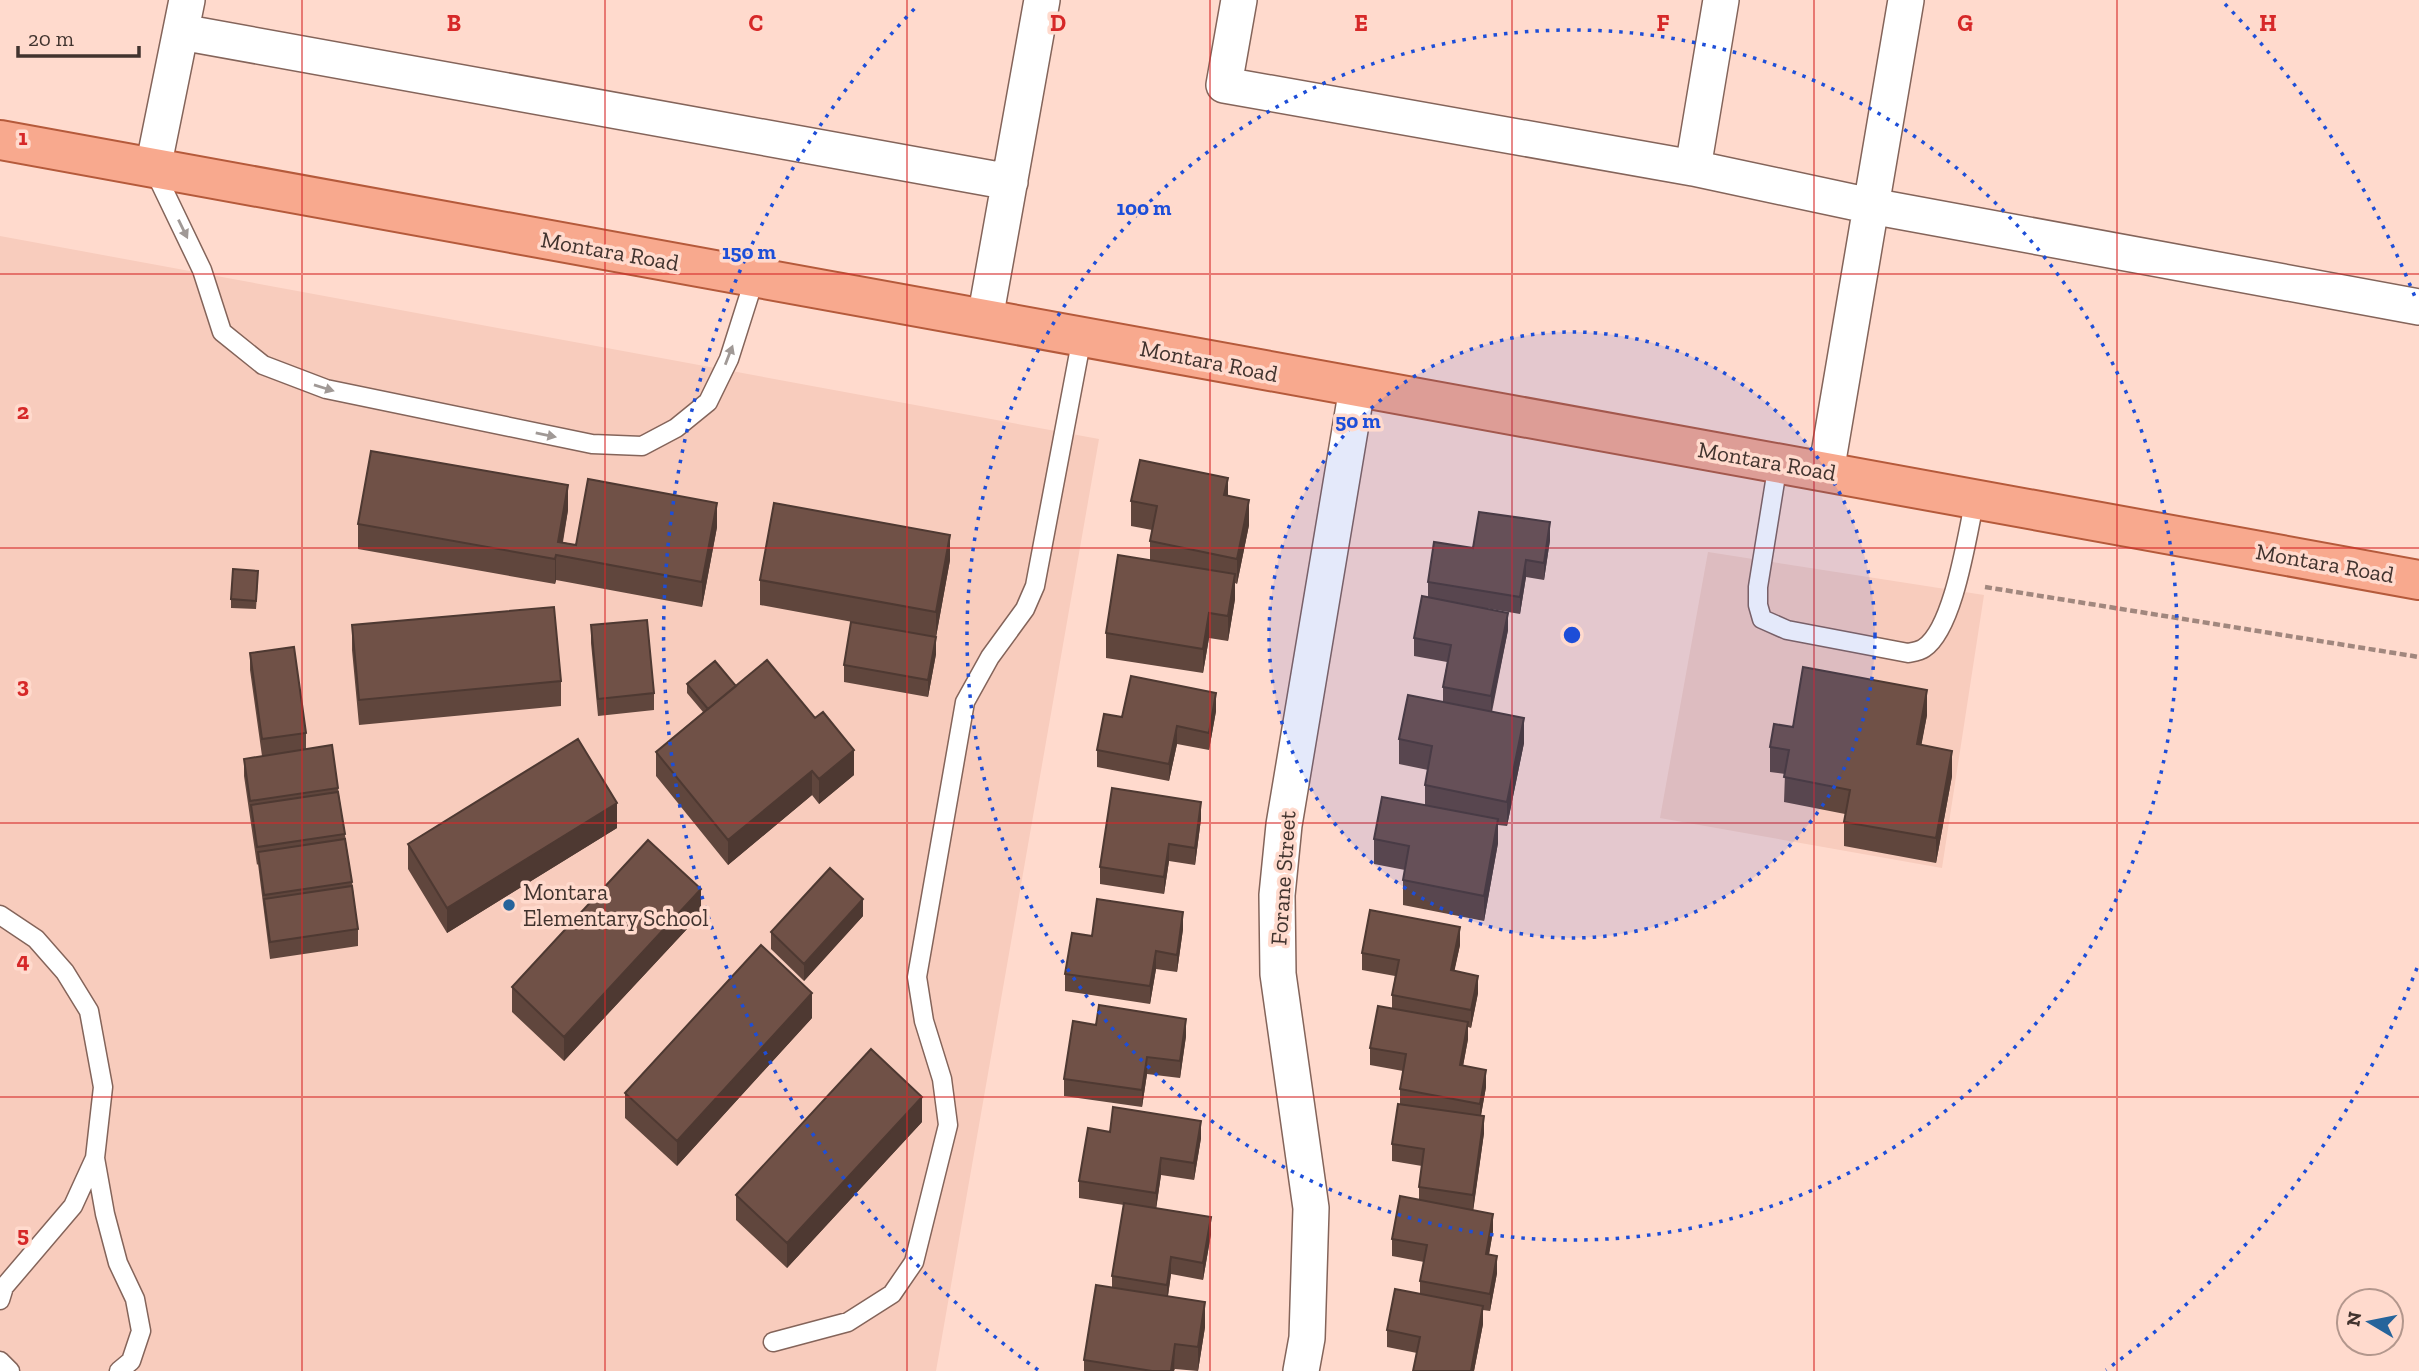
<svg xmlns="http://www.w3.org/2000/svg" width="2419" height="1371" font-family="'Zilla Slab',serif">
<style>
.built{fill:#f8ccbd}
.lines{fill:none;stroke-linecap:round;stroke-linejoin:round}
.lane-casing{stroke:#84645a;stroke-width:21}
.street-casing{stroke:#84645a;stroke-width:38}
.primary-casing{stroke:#b55a3b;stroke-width:42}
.path{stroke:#a1877e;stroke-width:4.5;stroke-dasharray:7 3.5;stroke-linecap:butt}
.lane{stroke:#fff;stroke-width:18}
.street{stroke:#fff;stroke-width:35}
.primary{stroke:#f8a98e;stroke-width:38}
.wall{fill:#60463d}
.shaded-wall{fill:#4e3932}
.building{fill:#705147;stroke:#4e3932;stroke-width:2}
.oneway{fill:#a09996}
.grid{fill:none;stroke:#d62828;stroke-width:2;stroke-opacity:0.55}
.ring{fill:none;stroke:#1d4ed8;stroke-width:3.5;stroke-dasharray:3.5 7}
.poi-dot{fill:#26649b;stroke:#ffdacd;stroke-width:2.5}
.labels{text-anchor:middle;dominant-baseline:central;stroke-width:7;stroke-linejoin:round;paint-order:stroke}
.street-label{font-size:23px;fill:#41332e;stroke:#ffdacd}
.poi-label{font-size:23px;fill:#41332e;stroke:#ffdacd;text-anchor:start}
.grid-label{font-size:23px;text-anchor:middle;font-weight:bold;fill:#d62828;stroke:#ffdacd;stroke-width:7;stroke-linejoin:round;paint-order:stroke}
.centre{fill:#1d4ed8;stroke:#ffdacd;stroke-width:3.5}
.ring-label{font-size:21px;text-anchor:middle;font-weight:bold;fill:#1d4ed8;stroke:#ffdacd;stroke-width:7;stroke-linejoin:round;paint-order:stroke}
</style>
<rect width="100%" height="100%" fill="#ffdacd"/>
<path class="built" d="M0 236 1099 439 936 1371H0Z
M1708 552 1984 595 1942 868 1660 818Z"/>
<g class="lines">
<defs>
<path id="lane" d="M153 168 202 270 222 332 263 365 326 389 592 444 642 446 676 428 708 402 729 359 755 277
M1778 463 1758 587V605L1762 619 1787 630 1908 653C1913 652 1920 651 1924 648 1954 628 1967 535 1975 499
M0 915 36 939 65 972 89 1011 103 1087 95 1158 105 1214 118 1263 135 1299 141 1331 131 1361 119 1371
M0 1300 4 1287 73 1206 95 1158
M773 1342 848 1322 892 1294 914 1262 948 1125 942 1079 924 1021 917 977 965 702 990 657 1025 609 1035 586 1082 337
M0 1361 10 1371"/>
<path id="street" d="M1239 0 1224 85 1693 168 1871 206 2419 307
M181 32 1010 182
M153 168 187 0
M1693 168 1721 0
M985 319 1042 0
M1826 472 1906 0
M1301 1371 1307 1338 1311 1208 1278 974 1277 895 1284 825 1357 388"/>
<path id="primary" d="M0 140 2419 580"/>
</defs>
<use href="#lane" class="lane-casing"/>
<use href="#street" class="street-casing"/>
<use href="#primary" class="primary-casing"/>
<path class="path" d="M1985 587 2419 657"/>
<use href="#lane" class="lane"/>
<use href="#street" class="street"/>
<use href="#primary" class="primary"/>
</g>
<path class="wall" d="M1228 496 1249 525 1237 584 1235 583V599L1228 641 1209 638 1203 673 1106 658V633L1150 560V541L1152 530 1131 526V501Z
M568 510 563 542 576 545 717 527 702 607 556 580 555 584 358 549V524Z
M1550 540 1544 580 1526 577 1520 614 1485 608 1508 630 1492 712 1524 743 1507 826 1498 825V843L1484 921 1403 905V880L1405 870 1374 864V839L1425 805V785L1428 770 1399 764V739L1443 702V687L1447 662 1414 656V638L1428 597V582L1473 548Z
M950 560 936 637V654L928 697 844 682V665L896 630 760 605V580Z
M258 580 256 609 231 608V599Z
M352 625 561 681V706L359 725 352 650Z
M591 625 654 693V710L598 716 591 643Z
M250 653 306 733V749L338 788 352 882 358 929V946L270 959 258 864 257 865 244 776V759L262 756 250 670Z
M687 684 736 686 854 775 819 804 812 795 728 865 656 776V752L703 712 687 693Z
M1216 711 1209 750 1177 744 1169 781 1097 767V750L1122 717Z
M1927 715 1921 745 1952 776 1936 863 1844 846V822L1845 814 1784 802 1785 774 1770 772V747L1793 727Z
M1201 819 1195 865 1169 861 1164 894 1100 884V867Z
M617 828 447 933 408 869V844Z
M701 914 564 1061 512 1012V987Z
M863 916 804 981 771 949V932Z
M1183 929 1177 972 1156 969 1150 1004 1065 991V974L1092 936Z
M1460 945 1454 971 1478 993 1471 1028 1468 1027V1039L1463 1066 1486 1087 1481 1115 1484 1133 1473 1210 1493 1231 1489 1255 1497 1273 1490 1311 1483 1310V1324L1474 1371H1413L1417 1353 1387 1347V1330L1420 1294V1281L1424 1262 1392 1256V1239L1419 1200V1187L1422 1166 1392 1161V1144L1400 1104V1089L1403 1071 1370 1065V1048L1392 1008V995L1395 976 1362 970V953Z
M812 1018 677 1166 625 1118V1093Z
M1186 1036 1180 1078 1147 1074 1142 1107 1064 1096V1079Z
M922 1122 787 1268 736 1220V1195Z
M1110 1132 1201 1138 1194 1180 1161 1175 1156 1208 1211 1234 1203 1280 1171 1274 1168 1296 1205 1327 1198 1371 1175 1369 1174 1371H1084V1360L1112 1287V1276L1124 1205 1079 1198V1181Z"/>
<path class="shaded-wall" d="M1228 478V502L1224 495Z
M568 485V510L560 556 558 542Z
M1249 500V525L1237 584V559Z
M717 503V527L702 607V582Z
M1550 522V540L1544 580V563Z
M950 535V560L936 637V612Z
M556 555V580L555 584V559Z
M1526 560V577L1520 614V597Z
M1235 574V599L1228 641V616Z
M1209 613V638L1203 673V649Z
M1508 613V630L1491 713V696Z
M936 637V654L928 697V680Z
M1927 690V715L1917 769V744Z
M1216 693V711L1209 750V733Z
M1524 718V743L1507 826V802Z
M1177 726V744L1169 781V764Z
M854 750V775L819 804V779Z
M1952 751V776L1936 863V838Z
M812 771V795L728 865V840Z
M1201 802V819L1195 865V848Z
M617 803V828L447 933V908Z
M1498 819V843L1484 921V896Z
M1169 844V861L1164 894V877Z
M701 889V914L564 1061V1037Z
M863 899V916L804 981V964Z
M1183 912V929L1177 972V955Z
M1460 927V945L1451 987V970Z
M1156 951V969L1150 1004V986Z
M1478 976V993L1471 1028V1010Z
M812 993V1018L677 1166V1141Z
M1186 1019V1036L1180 1078V1061Z
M1468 1022V1039L1460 1082V1065Z
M1147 1057V1074L1142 1107V1090Z
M1486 1070V1087L1480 1121V1104Z
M922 1097V1122L787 1268V1243Z
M1484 1116V1133L1473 1212V1195Z
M1201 1121V1138L1194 1180V1163Z
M1161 1158V1175L1156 1210V1193Z
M1493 1214V1231L1486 1271V1254Z
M1211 1217V1234L1203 1280V1263Z
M1497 1256V1273L1490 1311V1294Z
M1171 1257V1274L1167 1302V1285Z
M1205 1302V1327L1198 1371V1347Z
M1483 1306V1324L1474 1371H1471Z
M1175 1344 1174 1371H1171Z"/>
<path class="building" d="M371 451 568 485 558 542 576 545 588 479 717 503 702 582 556 555 555 559 358 524Z
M1140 460 1228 478 1224 495 1249 500 1237 559 1150 541 1157 506 1131 501Z
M774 503 950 535 936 612 760 580Z
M1479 512 1550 522 1544 563 1526 560 1520 597 1428 582 1434 542 1473 548Z
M1118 555 1235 574 1228 616 1209 613 1203 649 1106 633Z
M233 569 258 571 256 601 231 599Z
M1422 596 1508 613 1491 696 1443 687 1451 645 1414 638Z
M554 607 561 681 359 700 352 625Z
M647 620 654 693 598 699 591 625Z
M851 622 936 637 928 680 844 665Z
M294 647 306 733 262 739 250 653Z
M767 660 815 718 823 712 854 750 819 779 812 771 728 840 656 752Z
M715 661 736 686 708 709 687 684Z
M1803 667 1927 690 1917 744 1952 751 1936 838 1844 822 1850 790 1784 777 1789 750 1770 747 1774 724 1793 727Z
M1131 676 1216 693 1209 733 1177 726 1169 764 1097 750 1104 714 1122 717Z
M1408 695 1524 718 1507 802 1425 785 1432 746 1399 739Z
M578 739 617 803 447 908 408 844Z
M332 745 338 788 250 801 244 759Z
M1112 788 1201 802 1195 848 1169 844 1164 877 1100 867Z
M338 792 345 834 257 847 251 805Z
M1382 797 1498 819 1484 896 1403 880 1409 846 1374 839Z
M345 839 352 882 264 895 258 852Z
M648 840 701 889 564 1037 512 987Z
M830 868 863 899 804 964 771 932Z
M352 886 358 929 270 942 264 899Z
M1097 899 1183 912 1177 955 1156 951 1150 986 1065 974 1072 933 1092 936Z
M1370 910 1460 927 1451 970 1478 976 1471 1010 1392 995 1399 960 1362 953Z
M761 945 812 993 677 1141 625 1093Z
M1099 1005 1186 1019 1180 1061 1147 1057 1142 1090 1064 1079 1073 1021 1096 1025Z
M1378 1006 1468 1022 1460 1065 1486 1070 1480 1104 1400 1089 1406 1054 1370 1048Z
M871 1049 922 1097 787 1243 736 1195Z
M1398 1104 1484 1116 1473 1195 1419 1187 1424 1149 1392 1144Z
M1113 1107 1201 1121 1194 1163 1161 1158 1156 1193 1079 1181 1088 1128 1110 1132Z
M1400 1196 1493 1214 1486 1254 1497 1256 1490 1294 1420 1281 1427 1245 1392 1239Z
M1124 1203 1211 1217 1203 1263 1171 1257 1167 1285 1112 1276Z
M1096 1285 1205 1302 1198 1347 1175 1344 1171 1371H1152L1084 1360Z
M1395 1289 1483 1306 1471 1371H1413L1420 1337 1387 1330Z"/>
<defs><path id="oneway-solid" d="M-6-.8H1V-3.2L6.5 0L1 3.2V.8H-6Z" transform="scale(1.75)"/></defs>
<g class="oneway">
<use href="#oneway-solid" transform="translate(183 229) rotate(64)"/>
<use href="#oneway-solid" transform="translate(729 355) rotate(-69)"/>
<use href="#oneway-solid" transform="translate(324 388) rotate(17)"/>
<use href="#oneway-solid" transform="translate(546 435) rotate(12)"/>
</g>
<path class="grid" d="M302 0V1371M605 0V1371M907 0V1371M1210 0V1371M1512 0V1371M1814 0V1371M2117 0V1371M0 274H2419M0 548H2419M0 823H2419M0 1097H2419"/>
<circle cx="1572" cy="635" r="303" fill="#1d4ed8" fill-opacity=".12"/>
<g class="ring">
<circle cx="1572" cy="635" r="303"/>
<circle cx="1572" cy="635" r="605"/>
<path d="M2417 968A908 908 0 0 1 2106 1370M1038 1370A908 908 0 0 1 919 4M2225 4A908 908 0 0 1 2417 302"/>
</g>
<circle class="poi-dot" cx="509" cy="905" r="7"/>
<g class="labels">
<g class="street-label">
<text transform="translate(610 251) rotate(10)">Montara Road</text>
<text transform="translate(1209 361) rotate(11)">Montara Road</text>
<text transform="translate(1767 461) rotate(10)">Montara Road</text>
<text transform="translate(2325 563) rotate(10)">Montara Road</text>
<text transform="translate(1283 878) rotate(-86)">Forane Street</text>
</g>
<g class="poi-label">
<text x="523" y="892">Montara<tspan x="523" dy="26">Elementary School</tspan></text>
</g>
</g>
<g class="grid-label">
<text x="454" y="31">B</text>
<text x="756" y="31">C</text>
<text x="1058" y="31">D</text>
<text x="1361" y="31">E</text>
<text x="1663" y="31">F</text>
<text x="1965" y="31">G</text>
<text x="2268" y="31">H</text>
<text x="23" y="145">1</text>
<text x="23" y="419">2</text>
<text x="23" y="693">3</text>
<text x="23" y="968">4</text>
<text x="23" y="1242">5</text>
</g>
<circle cx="1572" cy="635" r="10" class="centre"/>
<g class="ring-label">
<text x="1144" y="215">100 m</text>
<text x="749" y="259">150 m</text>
<text x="1358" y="428">50 m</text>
</g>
<g transform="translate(2370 1322) rotate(280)"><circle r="33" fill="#ffdacd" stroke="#b3978d" stroke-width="2"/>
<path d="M0-5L12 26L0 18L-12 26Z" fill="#26649b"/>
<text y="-10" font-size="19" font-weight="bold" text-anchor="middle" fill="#41332e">N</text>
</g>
<path d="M18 46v10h121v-10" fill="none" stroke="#41332e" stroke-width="3.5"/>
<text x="28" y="46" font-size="21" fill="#41332e" stroke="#ffdacd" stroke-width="5" paint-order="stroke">20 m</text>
</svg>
